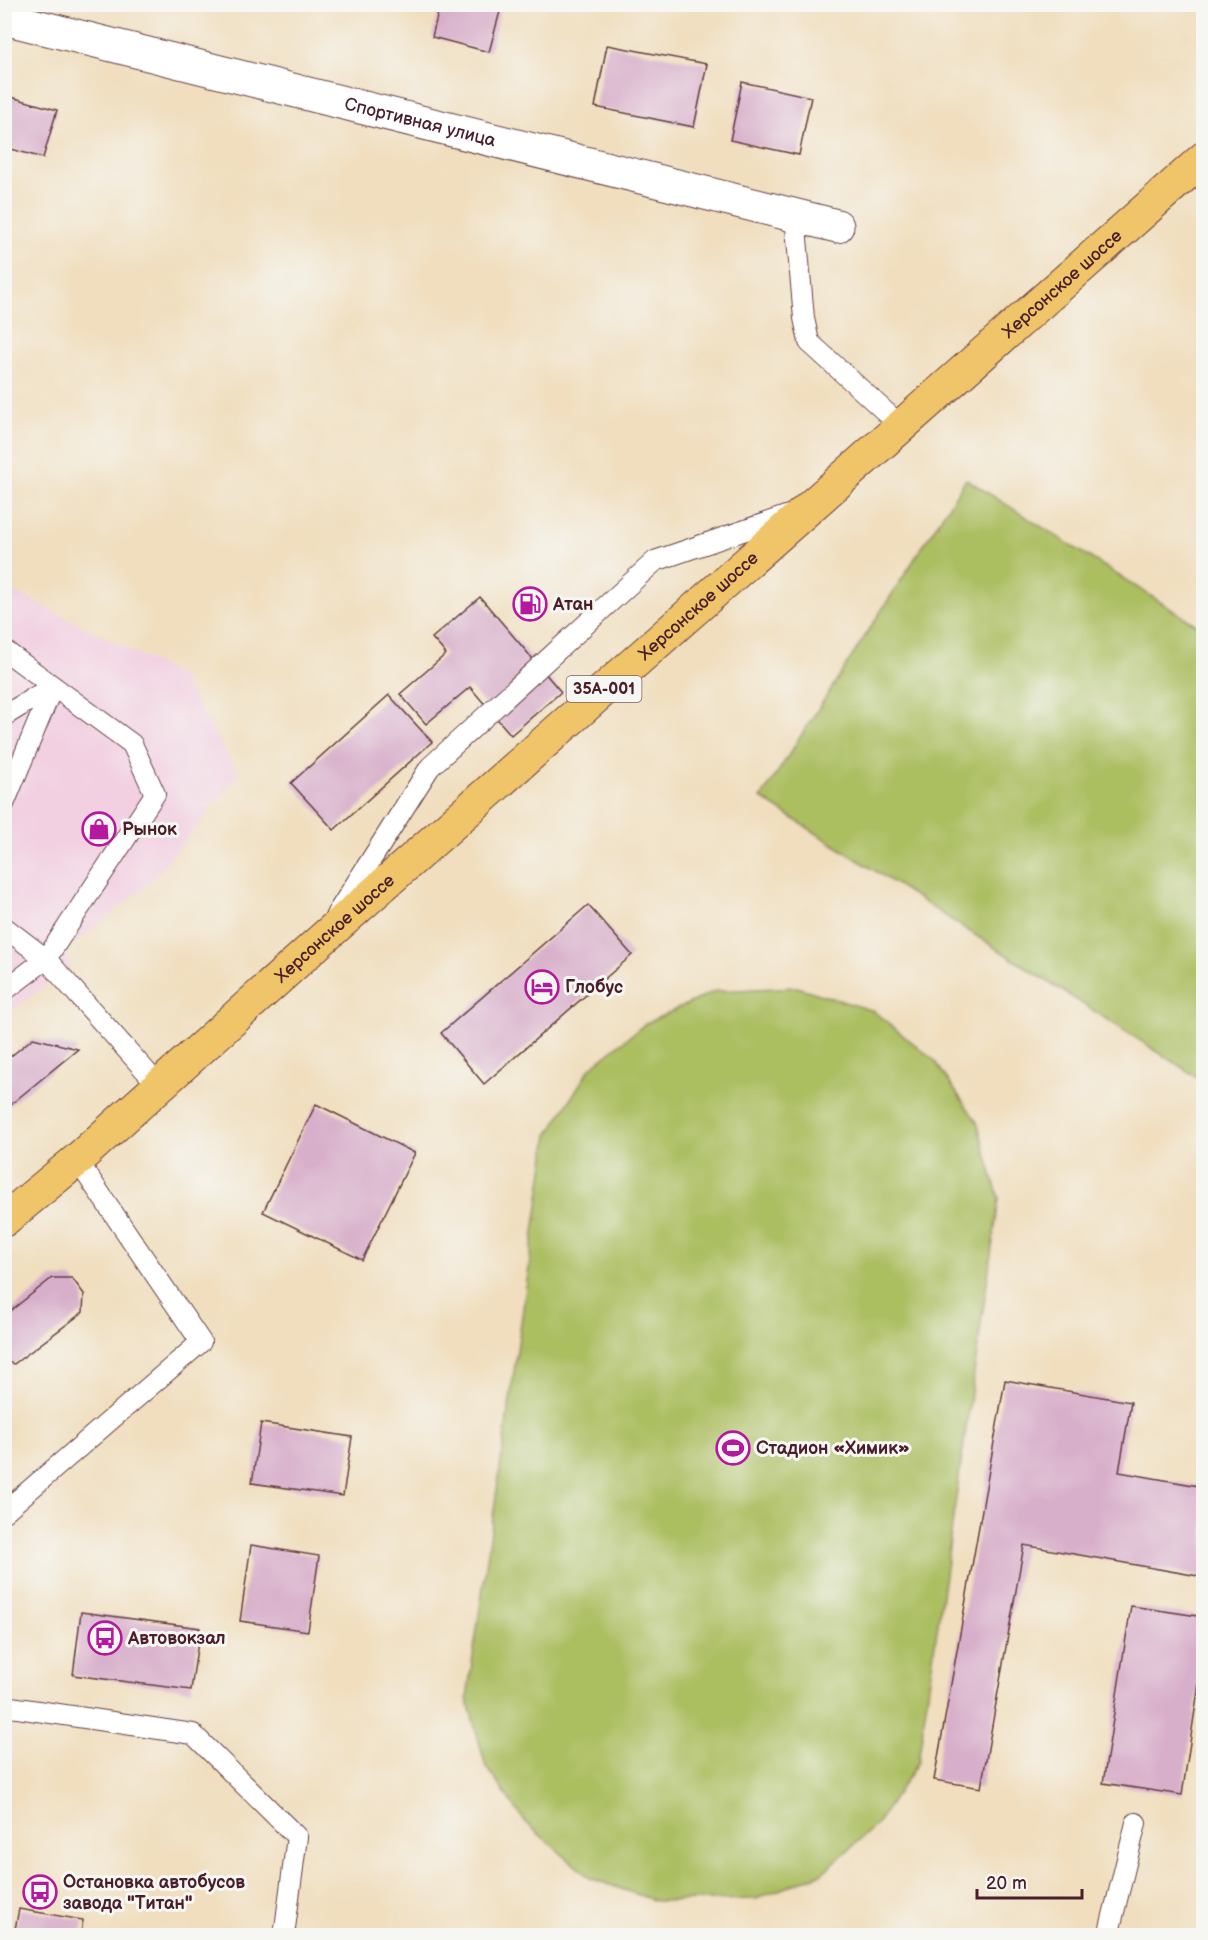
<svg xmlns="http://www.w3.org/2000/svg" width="1208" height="1940" font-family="'Balsamiq Sans',sans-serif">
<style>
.built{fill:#f2cfe1}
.green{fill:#abbe61;stroke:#7a6e46;stroke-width:1.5}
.building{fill:#d8afca}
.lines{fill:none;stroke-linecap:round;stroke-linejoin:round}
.lane-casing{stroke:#633c41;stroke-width:22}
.street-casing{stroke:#633c41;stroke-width:35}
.highway-casing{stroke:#633c41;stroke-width:35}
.lane{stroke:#fff;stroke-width:20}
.street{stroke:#fff;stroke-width:33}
.highway{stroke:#f0c469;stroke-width:33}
.labels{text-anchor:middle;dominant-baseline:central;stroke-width:6;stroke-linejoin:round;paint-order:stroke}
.shield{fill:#f6f6f2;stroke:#7e6067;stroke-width:1.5}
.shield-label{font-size:16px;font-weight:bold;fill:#4a1f2b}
.street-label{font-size:18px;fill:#4a1f2b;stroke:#f6f6f2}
.poi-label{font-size:18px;font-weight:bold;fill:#4a1f2b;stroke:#f6f6f2;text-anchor:start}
</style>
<rect width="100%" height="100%" fill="#f6f6f2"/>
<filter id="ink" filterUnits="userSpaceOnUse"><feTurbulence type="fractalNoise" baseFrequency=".0167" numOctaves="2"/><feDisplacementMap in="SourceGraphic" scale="12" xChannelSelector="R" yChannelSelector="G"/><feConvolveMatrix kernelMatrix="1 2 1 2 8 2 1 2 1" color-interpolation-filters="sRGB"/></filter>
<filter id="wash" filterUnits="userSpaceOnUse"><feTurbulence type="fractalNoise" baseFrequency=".008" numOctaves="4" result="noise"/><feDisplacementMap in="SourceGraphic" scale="24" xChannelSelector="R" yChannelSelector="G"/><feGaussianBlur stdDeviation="1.35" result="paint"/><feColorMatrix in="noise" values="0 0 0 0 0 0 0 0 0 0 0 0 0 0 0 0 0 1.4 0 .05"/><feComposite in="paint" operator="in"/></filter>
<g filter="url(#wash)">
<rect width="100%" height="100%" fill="#f0debe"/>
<path class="built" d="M5 587 180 675 239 774 150 883 66 950 70 966 5 1017Z"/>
<path class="green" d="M966 479 1203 629V1081L761 798Z
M797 987 873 1011 934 1060 977 1122 999 1199 918 1762 877 1824 822 1873 756 1899 656 1901 590 1878 526 1823 486 1767 467 1698 548 1135 590 1068 645 1024 715 991Z"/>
<g id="blocks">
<path class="building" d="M440 4H502L489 52 432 37Z
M607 45 707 64 694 127 595 107Z
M742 82 811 97 799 155 730 140Z
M4 95 57 110 43 158 4 147Z
M480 597 561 692 511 735 470 687 426 724 400 694 446 654 432 638Z
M389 695 432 742 334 830 291 783Z
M588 905 632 955 484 1084 441 1033Z
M33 1038 78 1049 4 1110V1062Z
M316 1104 415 1153 362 1260 263 1212Z
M52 1278H72L84 1294 83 1312 14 1364 4 1361V1316Z
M1005 1380 1131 1402 1119 1472 1204 1487V1577L1024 1545 981 1788 934 1780Z
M261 1423 352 1437 343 1496 252 1483Z
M251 1545 319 1556 308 1631 240 1621Z
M1131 1606 1204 1617V1651L1182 1795 1103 1783Z
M81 1612 200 1628 191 1690 73 1675Z
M19 1909 83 1920 81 1936H52L15 1929Z"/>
</g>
</g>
<g filter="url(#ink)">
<use href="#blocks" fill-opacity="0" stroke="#633c41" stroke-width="1.5"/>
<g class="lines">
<defs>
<path id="lane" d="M795 216 804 318 809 342 901 426
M4 650 132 744 155 794 46 959 160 1087
M4 716 53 686 4 804
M336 915 430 767 655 561 792 514
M4 927 46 959 4 991
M4 1512 201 1342 77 1160
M4 1706 193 1734 297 1837 284 1936
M1108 1936 1136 1823"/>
<g id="street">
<path id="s1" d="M4 18 837 226"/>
</g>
<g id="highway">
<path id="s2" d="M4 1220 77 1160 319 942 1204 158"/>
</g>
</defs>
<use href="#lane" class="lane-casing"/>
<use href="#street" class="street-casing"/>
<use href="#highway" class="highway-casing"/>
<use href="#lane" class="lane"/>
<use href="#street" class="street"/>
<use href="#highway" class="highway"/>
</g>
</g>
<defs>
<symbol id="fuel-ring" viewBox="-11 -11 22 22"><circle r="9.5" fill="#f6f6f2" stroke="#b5179e" stroke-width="1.5"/><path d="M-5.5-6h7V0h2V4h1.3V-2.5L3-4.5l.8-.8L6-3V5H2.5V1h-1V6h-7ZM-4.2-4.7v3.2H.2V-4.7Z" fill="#b5179e"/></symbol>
<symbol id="shop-ring" viewBox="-11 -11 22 22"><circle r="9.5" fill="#f6f6f2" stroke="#b5179e" stroke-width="1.5"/><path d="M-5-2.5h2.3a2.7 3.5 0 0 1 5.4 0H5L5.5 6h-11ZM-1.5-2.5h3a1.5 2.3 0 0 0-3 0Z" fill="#b5179e"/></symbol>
<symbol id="hotel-ring" viewBox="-11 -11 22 22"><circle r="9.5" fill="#f6f6f2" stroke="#b5179e" stroke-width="1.5"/><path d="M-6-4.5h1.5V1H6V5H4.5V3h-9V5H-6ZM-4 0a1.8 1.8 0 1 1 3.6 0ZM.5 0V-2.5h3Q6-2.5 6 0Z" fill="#b5179e"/></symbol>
<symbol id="stadium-ring" viewBox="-11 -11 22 22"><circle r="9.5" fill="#f6f6f2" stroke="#b5179e" stroke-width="1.5"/><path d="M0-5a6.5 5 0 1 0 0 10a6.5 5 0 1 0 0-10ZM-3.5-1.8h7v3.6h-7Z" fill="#b5179e"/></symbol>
<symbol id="bus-ring" viewBox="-11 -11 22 22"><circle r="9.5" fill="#f6f6f2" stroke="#b5179e" stroke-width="1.5"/><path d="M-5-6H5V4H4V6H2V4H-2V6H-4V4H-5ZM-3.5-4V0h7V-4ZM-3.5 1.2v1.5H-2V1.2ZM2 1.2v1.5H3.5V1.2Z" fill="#b5179e"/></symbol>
</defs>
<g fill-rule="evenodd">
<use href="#fuel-ring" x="511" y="585" width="38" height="38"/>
<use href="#shop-ring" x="80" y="810" width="38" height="38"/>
<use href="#hotel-ring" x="523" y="968" width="38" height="38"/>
<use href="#stadium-ring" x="714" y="1429" width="38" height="38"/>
<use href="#bus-ring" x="86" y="1619" width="38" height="38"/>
<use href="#bus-ring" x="21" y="1873" width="38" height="38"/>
</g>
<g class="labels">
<rect class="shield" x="566.5" y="676" width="75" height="26" rx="4.5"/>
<g class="shield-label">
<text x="604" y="689">35А-001</text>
</g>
<g class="street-label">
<text stroke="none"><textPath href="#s1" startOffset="429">Спортивная улица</textPath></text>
<text stroke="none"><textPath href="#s2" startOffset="1413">Херсонское шоссе</textPath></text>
<text stroke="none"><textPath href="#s2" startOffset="927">Херсонское шоссе</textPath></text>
<text stroke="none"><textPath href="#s2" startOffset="441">Херсонское шоссе</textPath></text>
</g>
<g class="poi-label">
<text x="553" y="604">Атан</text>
<text x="122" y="829">Рынок</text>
<text x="565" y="987">Глобус</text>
<text x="756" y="1448">Стадион «Химик»</text>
<text x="128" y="1638">Автовокзал</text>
<text x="63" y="1882">Остановка автобусов<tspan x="63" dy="21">завода "Титан"</tspan></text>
</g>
</g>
<rect width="1208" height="1940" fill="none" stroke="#f6f6f2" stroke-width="24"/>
<path d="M977 1889v9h105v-9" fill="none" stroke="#4a1f2b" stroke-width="3"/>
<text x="986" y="1889" font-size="18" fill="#4a1f2b" stroke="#f6f6f2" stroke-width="4.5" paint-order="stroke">20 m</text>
</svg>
